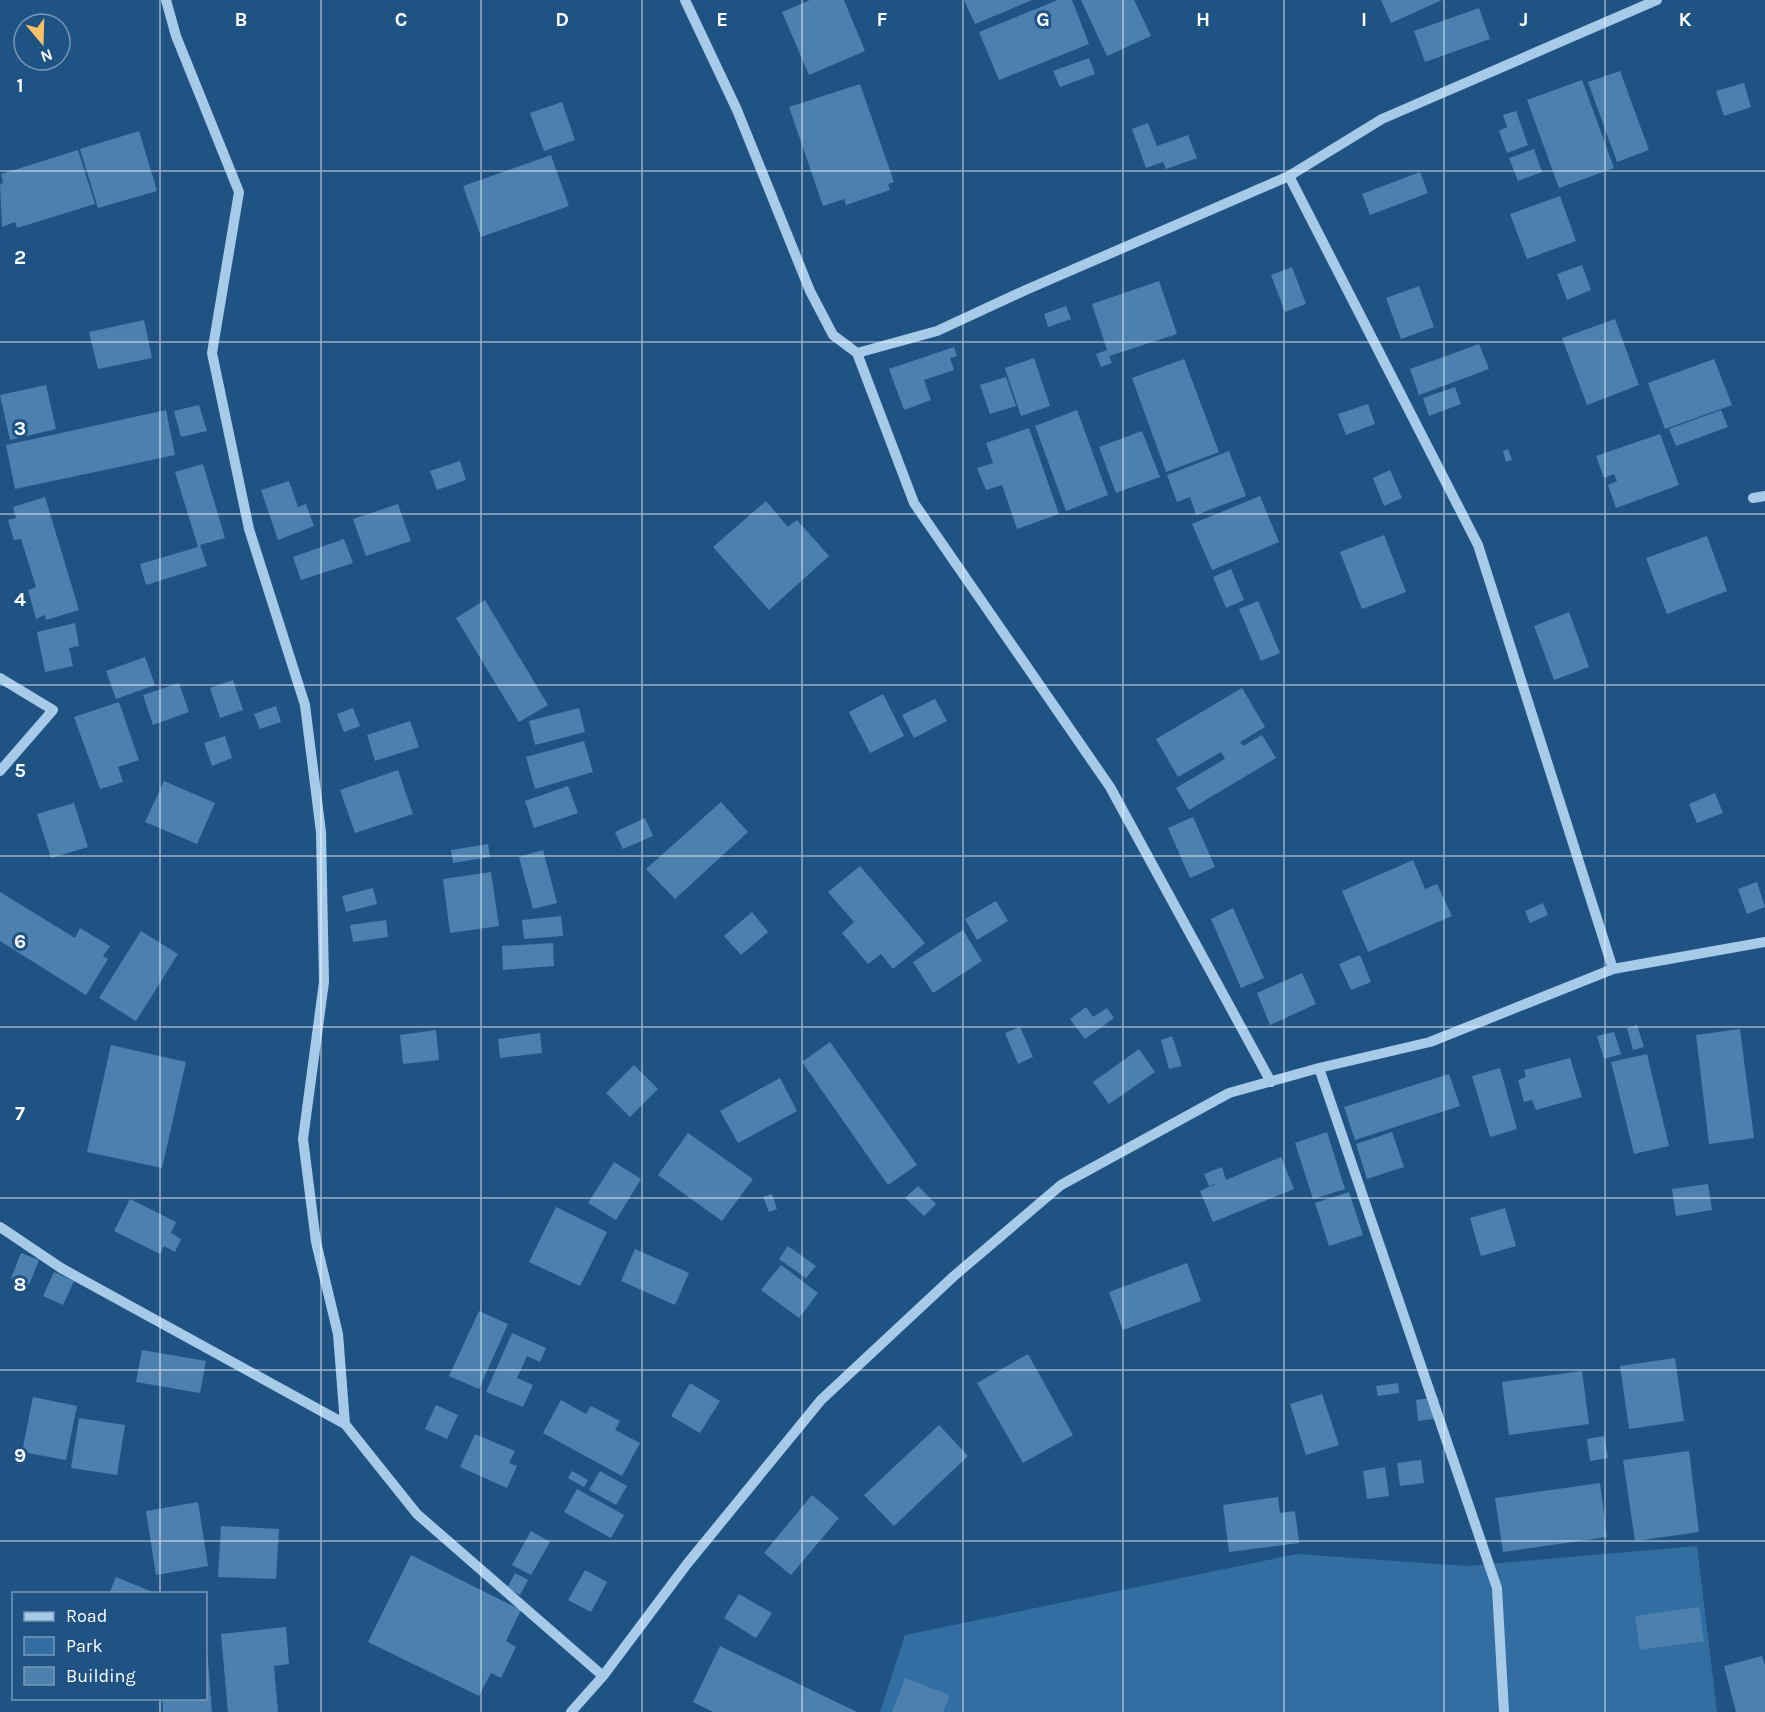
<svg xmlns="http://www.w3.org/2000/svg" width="1765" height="1712" font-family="Karla,sans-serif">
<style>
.green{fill:#336ea2}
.building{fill:#4c80af}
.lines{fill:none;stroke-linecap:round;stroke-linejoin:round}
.minor{stroke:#a7cae9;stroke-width:10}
.grid{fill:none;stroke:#fff;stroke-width:1.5;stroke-opacity:0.55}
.grid-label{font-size:20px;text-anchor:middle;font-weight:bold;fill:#fff;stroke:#1f5384;stroke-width:6;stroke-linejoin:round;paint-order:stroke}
</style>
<rect width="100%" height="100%" fill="#1f5384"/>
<path class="green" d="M1697 1546 1717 1712H880L905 1635 1297 1554 1466 1566Z"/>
<path class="building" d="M810 0H844L865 51 809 75 782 12Z
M964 0H1032L975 24Z
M1058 0H1072L1089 44 999 80 979 32Z
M1081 0H1134L1151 36 1107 56Z
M1381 0H1442L1391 23Z
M1479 8 1490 39 1425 62 1414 31Z
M1089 58 1095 74 1060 87 1053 71Z
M1620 71 1649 150 1617 162 1588 82Z
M1582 80 1614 168 1559 188 1527 100Z
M1744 83 1751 107 1724 116 1716 91Z
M860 84 894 182 888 184 890 190 846 205 844 199 823 206 789 107Z
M562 102 575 140 544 151 530 113Z
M1516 111 1528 145 1507 153 1499 131 1507 127 1503 115Z
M1148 123 1157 146 1188 135 1197 158 1166 169 1163 162 1146 168 1132 129Z
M139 131 157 191 98 208 80 149Z
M1534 149 1542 172 1518 181 1509 158Z
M78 150 95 204 17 228 15 222 2 227 0 184 3 183 1 174Z
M551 155 569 206 481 237 463 186Z
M1420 172 1428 193 1370 215 1362 194Z
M1560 196 1576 241 1527 259 1510 214Z
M1582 265 1591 290 1567 300 1557 274Z
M1292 267 1306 304 1285 312 1271 275Z
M1159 281 1177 334 1109 356 1112 363 1101 367 1096 354 1107 350 1092 304Z
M1419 286 1434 327 1401 339 1386 298Z
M1066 306 1071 319 1048 327 1044 314Z
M1615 319 1639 385 1587 405 1562 338Z
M144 320 152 358 98 369 89 332Z
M1479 344 1489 369 1419 395 1410 369Z
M954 347 957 356 950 358 954 370 924 380 931 400 904 410 889 369Z
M1034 358 1050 406 1021 416 1005 368Z
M1184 359 1219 452 1166 472 1132 378Z
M1714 359 1732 405 1665 429 1648 383Z
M1006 377 1016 406 990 414 980 385Z
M46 385 56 429 10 440 0 395Z
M1455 387 1461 404 1429 416 1423 398Z
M1368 404 1375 424 1346 435 1338 414Z
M199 405 207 431 181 437 174 411Z
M166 410 175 455 15 489 6 445Z
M1077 410 1108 495 1066 511 1035 426Z
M1721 410 1728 427 1676 446 1669 429Z
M1029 428 1059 514 1017 529 1002 485 986 490 977 468 993 463 986 443Z
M1142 431 1160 477 1116 493 1099 447Z
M1660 434 1679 485 1616 508 1608 485 1617 481 1614 474 1604 478 1596 456Z
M1508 449 1512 460 1506 462 1503 451Z
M1229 451 1246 496 1196 515 1190 497 1177 502 1167 475Z
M460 461 466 480 437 490 430 471Z
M203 464 225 538 200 545 207 566 146 585 140 564 198 547 175 472Z
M1390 470 1402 498 1384 506 1373 478Z
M289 481 298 507 306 504 314 526 278 540 261 490Z
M1260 496 1279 542 1212 570 1192 524Z
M45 497 79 610 46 620 45 615 36 619 28 590 36 587 21 539 14 540 8 520 16 518 13 507Z
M766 501 788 527 797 520 829 556 769 610 713 547Z
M398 504 411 541 366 556 353 519Z
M1384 535 1406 592 1362 609 1340 552Z
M1707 536 1727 591 1667 614 1646 558Z
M344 539 353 563 301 580 293 557Z
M1231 569 1244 600 1226 608 1213 577Z
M485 600 548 705 519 722 456 618Z
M1258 601 1280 653 1261 661 1239 609Z
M1569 612 1589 667 1554 680 1534 626Z
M75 623 79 646 69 648 73 666 45 672 37 632Z
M145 657 155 685 116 699 106 671Z
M233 680 243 710 220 718 210 688Z
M179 683 189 712 153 725 143 695Z
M1242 688 1265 727 1240 742 1243 746 1262 735 1276 758 1189 810 1176 788 1225 759 1221 752 1178 777 1156 739Z
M883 694 904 736 870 753 849 712Z
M935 699 947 721 914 738 902 715Z
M119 702 139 760 118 767 123 782 100 789 74 717Z
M276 706 281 722 260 729 254 714Z
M353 708 360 726 344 732 337 714Z
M579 708 585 732 535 745 529 721Z
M410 721 419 747 375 761 367 735Z
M225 736 232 758 212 766 204 743Z
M584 741 593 772 535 789 526 757Z
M398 770 413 814 355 833 340 790Z
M164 781 215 803 197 844 145 822Z
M568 786 578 813 534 828 525 801Z
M1715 793 1723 813 1697 823 1689 804Z
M721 802 748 832 675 899 646 869Z
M74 803 88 847 51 858 37 814Z
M1193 817 1215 867 1190 878 1168 828Z
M645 818 653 836 623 849 615 832Z
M488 844 490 857 453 863 451 850Z
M543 850 557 903 533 909 519 857Z
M1413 860 1425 889 1437 884 1452 916 1368 952 1342 891Z
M860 866 925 943 893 969 881 954 868 964 842 933 854 922 828 892Z
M491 872 499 926 450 933 443 879Z
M1757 882 1765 907 1747 914 1738 889Z
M373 888 377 904 346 912 342 896Z
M0 892 75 938 80 928 110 946 103 956 108 959 86 995 0 941Z
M996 901 1008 921 977 940 965 919Z
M1543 903 1548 915 1530 923 1525 911Z
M1233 908 1264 978 1241 988 1211 919Z
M752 912 768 932 741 955 724 936Z
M561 916 563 936 524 939 522 920Z
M386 920 388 937 353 942 350 925Z
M963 930 982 961 933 993 913 962Z
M141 931 178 954 136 1021 99 998Z
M553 943 554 966 503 970 502 946Z
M1360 955 1371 982 1351 990 1339 964Z
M1302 973 1316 1004 1270 1025 1257 993Z
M1086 1007 1093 1017 1107 1008 1114 1018 1085 1039 1070 1019Z
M1637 1025 1644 1047 1633 1050 1627 1028Z
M1020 1027 1033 1057 1018 1064 1005 1033Z
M1740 1029 1754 1138 1709 1144 1696 1035Z
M436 1030 439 1060 403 1064 400 1035Z
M1614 1032 1621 1054 1604 1059 1597 1036Z
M540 1033 542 1053 500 1058 498 1039Z
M1172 1036 1182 1066 1169 1069 1161 1040Z
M830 1042 917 1165 888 1185 802 1062Z
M111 1045 186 1062 162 1168 87 1152Z
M1139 1049 1155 1072 1109 1104 1093 1082Z
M1647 1054 1669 1146 1634 1154 1611 1062Z
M1570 1058 1582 1097 1536 1110 1532 1100 1524 1102 1518 1080 1526 1077 1524 1070Z
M634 1065 658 1089 630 1117 606 1093Z
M1500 1068 1517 1129 1490 1137 1472 1076Z
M1449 1074 1460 1106 1355 1140 1344 1107Z
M780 1078 797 1111 738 1143 720 1111Z
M1327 1132 1345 1189 1313 1199 1295 1143Z
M1392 1132 1404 1167 1367 1179 1356 1144Z
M688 1133 753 1179 722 1221 658 1175Z
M1281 1157 1294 1189 1213 1222 1200 1191 1220 1182 1209 1186 1204 1174 1222 1167 1226 1180Z
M614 1162 641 1179 616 1220 588 1203Z
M1708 1184 1712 1210 1676 1216 1672 1189Z
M918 1186 936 1204 924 1216 905 1198Z
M1349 1192 1363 1235 1329 1246 1315 1203Z
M772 1194 777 1209 769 1212 763 1197Z
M130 1199 176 1222 171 1233 181 1239 175 1252 164 1246 160 1254 114 1231Z
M556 1207 607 1232 580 1286 529 1262Z
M1505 1208 1516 1246 1481 1256 1470 1218Z
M788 1246 816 1266 806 1278 779 1259Z
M635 1249 689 1273 675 1305 621 1281Z
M21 1253 39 1260 29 1285 11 1278Z
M1187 1263 1201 1301 1123 1330 1109 1292Z
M781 1265 818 1293 799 1318 761 1290Z
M54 1272 74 1281 63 1305 43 1296Z
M479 1311 508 1324 479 1389 449 1376Z
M512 1333 546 1348 540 1362 527 1356 517 1378 533 1385 523 1407 486 1392Z
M142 1350 206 1361 200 1393 136 1382Z
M1028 1354 1073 1435 1023 1463 977 1383Z
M1675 1358 1684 1421 1629 1429 1620 1366Z
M1582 1371 1589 1424 1509 1435 1502 1382Z
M690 1383 720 1401 700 1433 671 1416Z
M1398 1383 1399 1393 1378 1396 1376 1386Z
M1322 1394 1339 1445 1306 1455 1290 1404Z
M33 1397 77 1406 66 1460 22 1452Z
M1438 1397 1441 1418 1418 1421 1416 1400Z
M561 1400 586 1414 591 1406 620 1421 615 1430 640 1443 622 1476 543 1433Z
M436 1405 458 1415 447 1439 425 1429Z
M79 1418 125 1425 117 1475 71 1468Z
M939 1425 968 1456 894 1526 864 1495Z
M475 1434 515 1451 509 1463 517 1466 507 1488 460 1467Z
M1604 1436 1608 1458 1590 1461 1587 1439Z
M1689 1451 1699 1532 1635 1541 1623 1460Z
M1421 1460 1424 1483 1400 1486 1397 1463Z
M1385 1467 1389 1496 1367 1499 1363 1471Z
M572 1471 588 1480 584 1487 568 1478Z
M600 1471 627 1486 616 1505 589 1490Z
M1600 1483 1607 1537 1503 1552 1495 1498Z
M577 1489 624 1515 611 1538 564 1512Z
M812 1495 839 1518 791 1575 764 1553Z
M1278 1497 1280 1513 1295 1511 1299 1543 1229 1552 1223 1505Z
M198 1502 208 1566 156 1575 146 1511Z
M221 1526 279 1529 276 1579 218 1577Z
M531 1531 550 1542 531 1575 512 1565Z
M411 1555 521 1610 506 1641 516 1647 501 1678 491 1673 479 1696 368 1642Z
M585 1570 607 1582 591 1612 568 1600Z
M515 1573 528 1580 520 1595 507 1588Z
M116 1577 155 1593V1594H109Z
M739 1594 772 1613 756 1638 724 1618Z
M1699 1607 1704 1641 1640 1650 1635 1616Z
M286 1627 289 1664 274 1666 278 1712H228L221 1634Z
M720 1646 857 1712H713L693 1702Z
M206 1650H207L212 1712H163L162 1698H206Z
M1762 1656 1765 1665V1712H1736L1724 1666Z
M905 1678 950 1695 943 1712H892Z"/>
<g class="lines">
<path class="minor" d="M166 0 176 36 239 192 212 353 249 529 305 705 321 832 324 982 303 1139 316 1242 338 1334 345 1424
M685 0 737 110 810 291 833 335 857 353 914 503 1110 787 1271 1082
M1289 176 1478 545 1613 969
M857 353 937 331 1028 289 1289 176 1382 119 1657 0
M1753 498 1765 496
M0 678 53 710 0 771
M1319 1068 1497 1588 1504 1712
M0 1227 61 1268 345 1424 417 1514 603 1676
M571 1712 603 1676 687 1564 821 1400 954 1276 1061 1185 1229 1093 1319 1068 1430 1042 1613 969 1765 942"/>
</g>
<path class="grid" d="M160 0V1594M321 0V1712M481 0V1712M642 0V1712M802 0V1712M963 0V1712M1123 0V1712M1284 0V1712M1444 0V1712M1605 0V1712M0 171H1765M0 342H1765M0 514H1765M0 685H1765M0 856H1765M0 1027H1765M0 1198H1765M0 1370H1765M0 1541H1765M160 1698V1712"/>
<g class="grid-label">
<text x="241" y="26">B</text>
<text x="401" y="26">C</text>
<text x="562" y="26">D</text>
<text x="722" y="26">E</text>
<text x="882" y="26">F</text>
<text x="1043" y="26">G</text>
<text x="1203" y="26">H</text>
<text x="1364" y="26">I</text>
<text x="1524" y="26">J</text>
<text x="1685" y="26">K</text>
<text x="20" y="92">1</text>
<text x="20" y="264">2</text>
<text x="20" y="435">3</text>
<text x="20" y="606">4</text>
<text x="20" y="777">5</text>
<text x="20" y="948">6</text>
<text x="20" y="1120">7</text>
<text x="20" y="1291">8</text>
<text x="20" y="1462">9</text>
</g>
<rect x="12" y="1592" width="195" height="108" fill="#1f5384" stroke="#7998b5" stroke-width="1.5"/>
<rect x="24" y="1612" width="30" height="9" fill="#a7cae9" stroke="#7998b5" stroke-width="1.5"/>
<text x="66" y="1622" font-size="18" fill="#ffffff">Road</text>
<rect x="24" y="1637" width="30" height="18" fill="#336ea2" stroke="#7998b5" stroke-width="1.5"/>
<text x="66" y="1652" font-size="18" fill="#ffffff">Park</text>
<rect x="24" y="1667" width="30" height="18" fill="#4c80af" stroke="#7998b5" stroke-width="1.5"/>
<text x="66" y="1682" font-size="18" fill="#ffffff">Building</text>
<g transform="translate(42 42) rotate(161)"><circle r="28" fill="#1f5384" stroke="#7998b5" stroke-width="1.5"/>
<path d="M0-4.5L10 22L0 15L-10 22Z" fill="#f7c367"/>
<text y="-9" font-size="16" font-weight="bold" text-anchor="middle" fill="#ffffff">N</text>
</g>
</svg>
